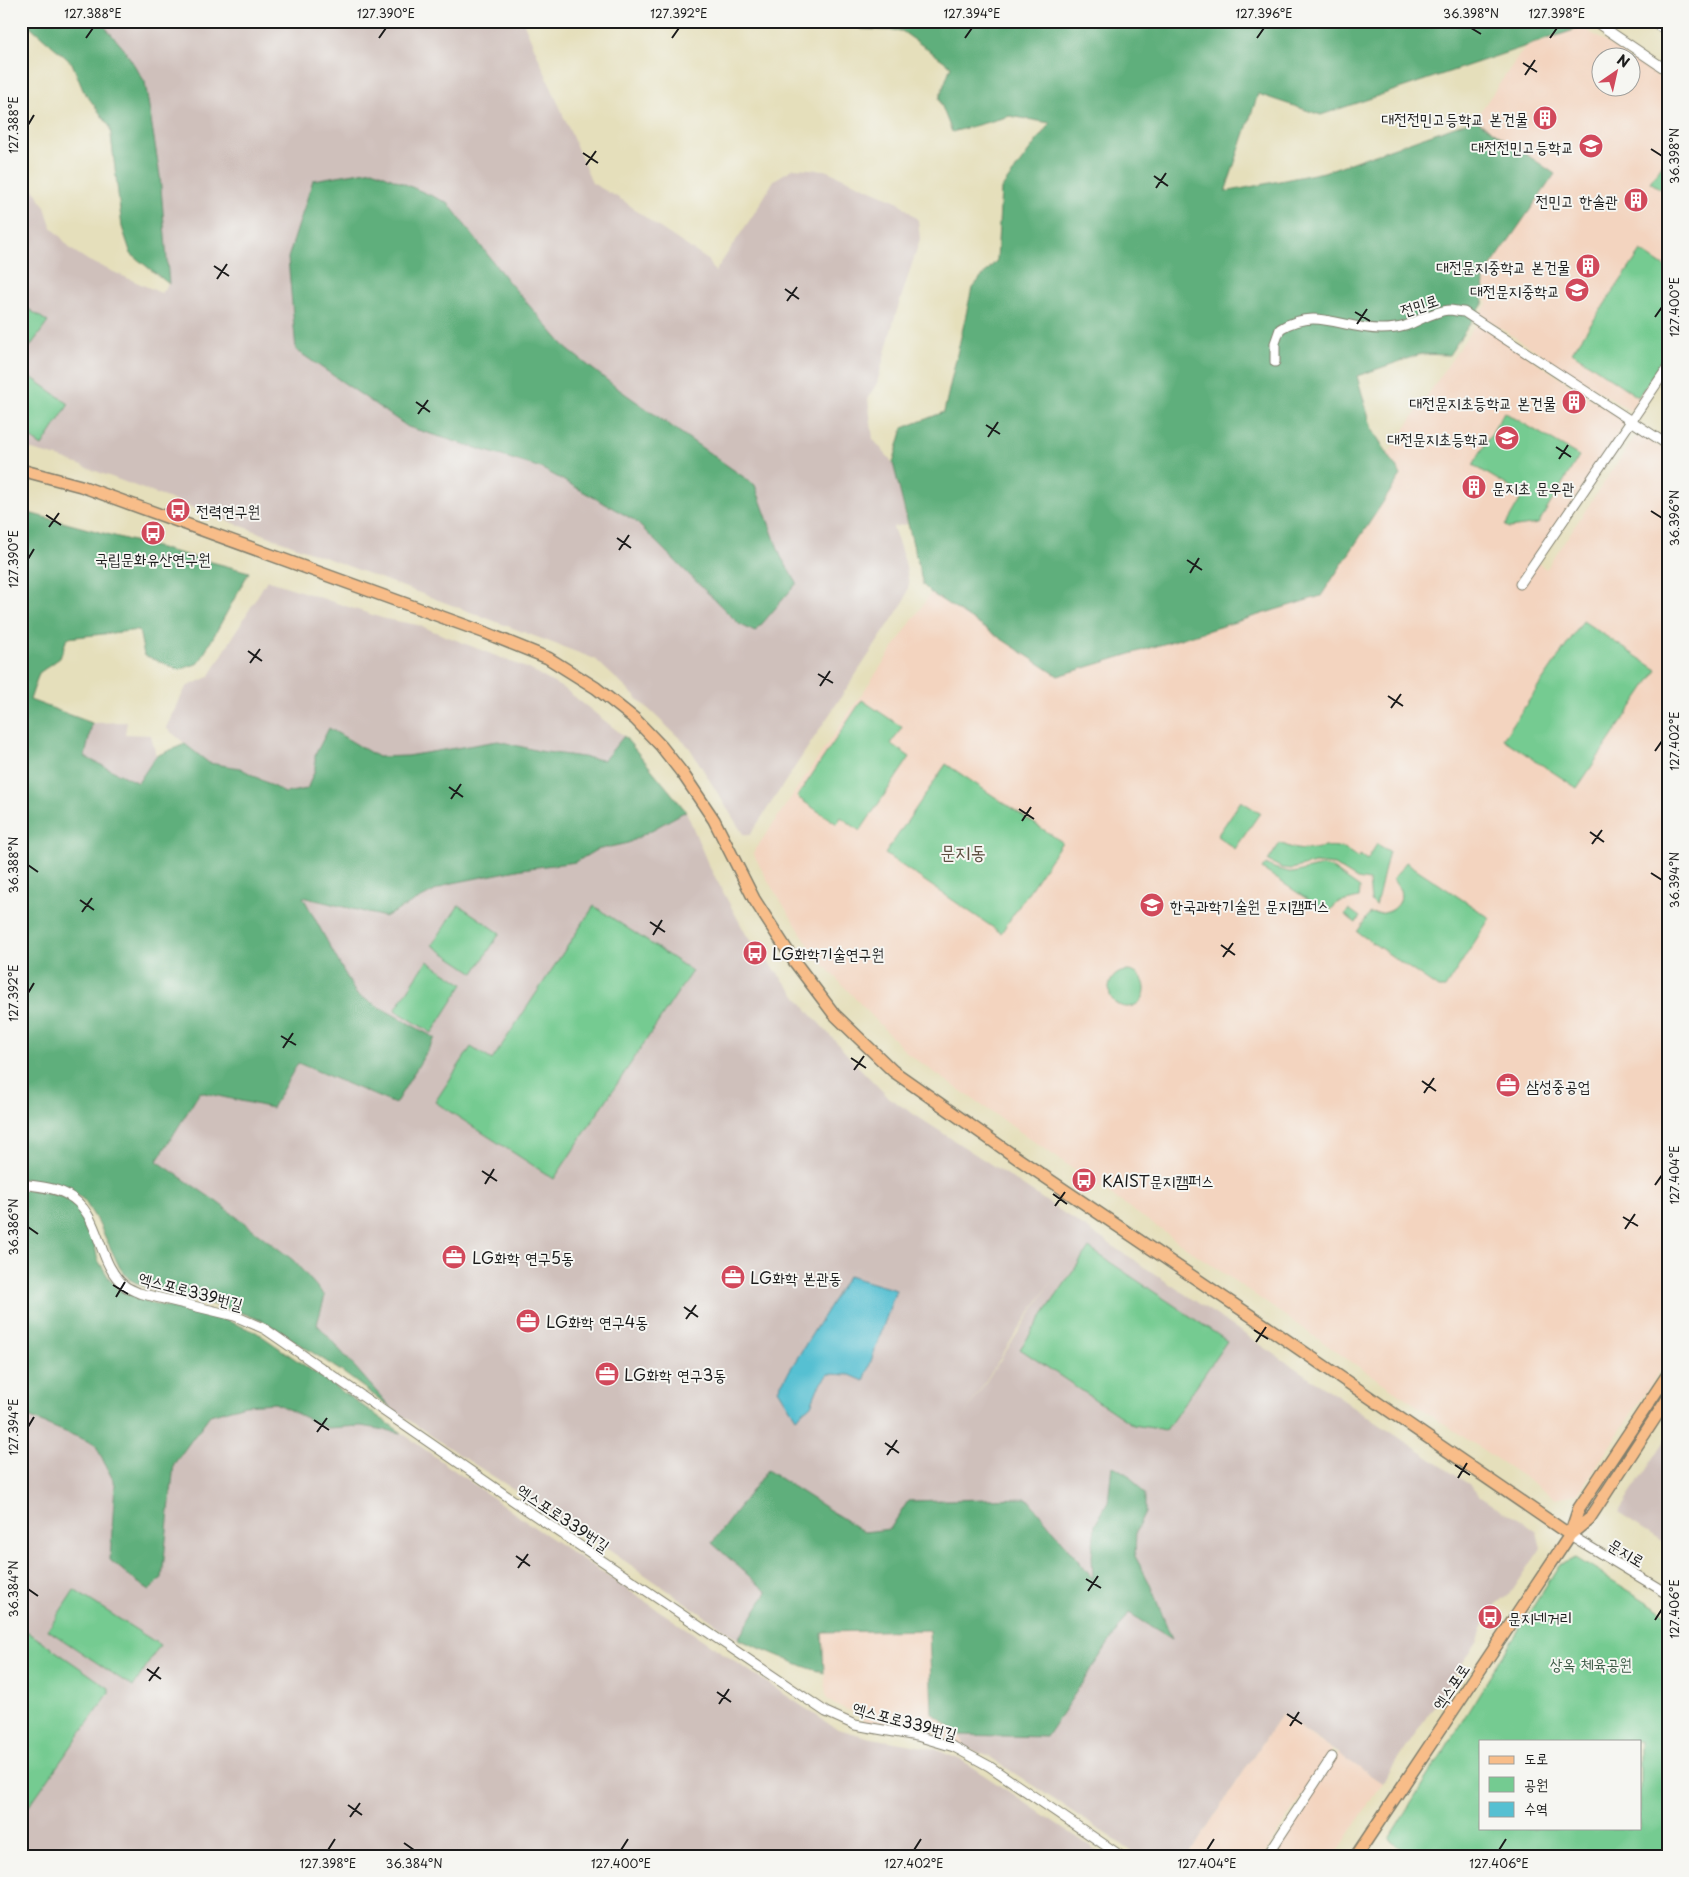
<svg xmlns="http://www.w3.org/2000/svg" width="1689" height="1877" font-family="'Playpen Sans','Poor Story',sans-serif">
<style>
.built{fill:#f3d4bf}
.industrial{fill:#cfc0bb;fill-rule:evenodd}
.green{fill:#74cb91;stroke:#487456;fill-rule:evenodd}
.forest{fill:#5faf7b;stroke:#3e664c}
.water{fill:#56c0d2;stroke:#396e77}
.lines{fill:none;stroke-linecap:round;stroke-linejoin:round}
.minor-casing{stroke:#807e6c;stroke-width:11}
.major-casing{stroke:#807e6c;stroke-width:14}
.minor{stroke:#fff;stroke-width:9}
.major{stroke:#f8bd89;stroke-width:11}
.ticks{fill:none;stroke:#1c1c1c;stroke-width:2}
.labels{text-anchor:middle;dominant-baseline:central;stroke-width:4;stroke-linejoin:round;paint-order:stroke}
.poi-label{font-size:16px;fill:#1c1c1c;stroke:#f6f6f2;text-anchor:start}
.street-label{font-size:16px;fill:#1c1c1c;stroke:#f6f6f2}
.park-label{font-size:16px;fill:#3b5945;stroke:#f6f6f2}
.quarter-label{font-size:19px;fill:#5d4f41;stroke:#f6f6f2}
.neatline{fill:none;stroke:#1c1c1c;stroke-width:2}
.ticks-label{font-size:12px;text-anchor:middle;fill:#1c1c1c}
</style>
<rect width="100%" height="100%" fill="#f6f6f2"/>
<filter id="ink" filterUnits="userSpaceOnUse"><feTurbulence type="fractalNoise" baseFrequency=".02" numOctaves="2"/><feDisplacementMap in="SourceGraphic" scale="10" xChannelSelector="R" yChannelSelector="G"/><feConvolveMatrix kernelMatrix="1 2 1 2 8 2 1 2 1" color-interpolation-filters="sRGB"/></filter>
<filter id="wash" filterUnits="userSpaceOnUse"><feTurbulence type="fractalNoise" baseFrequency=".0096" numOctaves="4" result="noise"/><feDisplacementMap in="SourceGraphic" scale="20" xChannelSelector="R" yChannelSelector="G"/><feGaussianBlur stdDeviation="1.12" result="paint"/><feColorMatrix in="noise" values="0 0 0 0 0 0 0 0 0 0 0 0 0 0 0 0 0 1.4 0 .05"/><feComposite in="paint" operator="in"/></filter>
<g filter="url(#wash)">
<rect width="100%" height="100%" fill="#e5dfbb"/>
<path class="built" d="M1582 27 1629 57 1602 58V88H1632V59L1668 83V366L1630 411 1480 315 1487 304 1484 276 1554 174 1475 119 1525 47Z
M1477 322 1626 422 1534 560 1546 569 1634 438 1643 436 1668 452V1359L1578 1494 1555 1498 1347 1359 908 1054 817 958 768 881 753 853 931 593 1058 676 1321 596 1402 475 1388 454Z
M929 1630 932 1713 960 1735 965 1747 928 1732 863 1722V1716L835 1705 826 1698 822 1632Z
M1281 1715 1332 1750 1263 1856H1188Z
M1338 1753 1382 1783 1335 1856H1270Z"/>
<path class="industrial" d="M100 21H523L592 183 624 201 654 224 708 260 715 272 759 206 774 180 794 168 825 170 899 202 918 220 920 239 894 320 877 383 868 398 873 439 893 463 907 524 893 527 905 562 909 584 905 600 750 835 743 834 689 747 595 659 61 458 21 447V169L45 207 51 226 72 250 89 261 161 293 169 283 160 176 145 82Z
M267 580 385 619 418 625 529 669 566 690 624 736 604 760 539 751 498 741 407 756 378 757 329 728 315 755V770L307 789 285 793 240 768 209 763 166 728 186 687 209 677Z
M127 722 125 734 151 735 156 756 138 783 85 757 92 723Z
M686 811 708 864 747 936 811 1014 853 1061 889 1098 998 1169 1470 1485 1480 1497 1503 1512 1518 1518 1537 1532 1541 1548 1513 1590 1496 1604 1486 1619 1477 1642 1382 1783 1281 1715 1188 1856H1139L990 1757 965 1747 960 1735 1046 1737 1129 1612 1172 1639 1149 1582 1135 1556 1136 1531 1145 1513V1495L1130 1476 1112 1466 1108 1502 1095 1525 1092 1556 1094 1579 890 1529 864 1532 767 1470V1592L738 1639 609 1550 455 1452 390 1407 317 1324 325 1296 293 1260 217 1202 157 1161 200 1092 272 1108 297 1063 395 1104 434 1038 356 994 302 897 386 917 448 884 522 869 576 862 596 850 628 843ZM1053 1279 961 1420 1016 1333Z
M275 1403 327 1428 361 1426 402 1433 528 1523 835 1728 867 1737 935 1749 963 1761 1105 1856H29V1853L21 1840V1414L95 1444 115 1484 111 1560 162 1578 174 1464 210 1415 245 1405Z
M1668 1436V1545L1618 1513Z"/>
<path class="green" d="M1668 157V194L1650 182Z
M1641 251 1668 269V353L1638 397 1572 352Z
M21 304 48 322 21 359Z
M21 370 69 404 42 446 21 432Z
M1504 412 1579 456 1538 524 1509 528 1505 526 1523 495 1473 465Z
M1583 621 1657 670 1577 788 1503 739Z
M862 700 902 727 891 744 910 757 860 831 841 817 837 824 797 797Z
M946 764 1062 842 1001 933 885 854Z
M1241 801 1260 813 1235 849 1217 836Z
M1280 843C1285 845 1291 848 1296 849 1323 853 1331 836 1358 858L1360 855 1367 860 1377 844 1389 851 1376 906 1371 901 1369 881 1357 879 1334 865 1315 863 1292 869 1282 868 1268 861Z
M1406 862 1490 918 1445 988H1438L1357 932 1370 913C1384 916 1405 909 1400 890 1398 887 1395 883 1393 879Z
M1266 864 1274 868 1293 873 1322 866 1331 868 1360 888 1359 898 1337 903 1328 913 1262 869Z
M459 905 500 933 474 973 432 945Z
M594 906 692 971 554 1179 435 1102 471 1047 492 1060Z
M1349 909 1360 917 1356 923 1345 915Z
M427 961 463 984 432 1033 395 1010Z
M1109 989a18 18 0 1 1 36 0a18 18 0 1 1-36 0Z
M1089 1248 1227 1341 1166 1430 1133 1425 1020 1349Z
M1576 1558 1668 1615V1844L1660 1856H1415L1389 1839 1559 1565ZM1480 1741H1640V1828H1480Z
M74 1590 160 1645 133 1687 48 1630Z
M21 1630H25L109 1688V1693L24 1813 21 1812Z"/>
<path class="forest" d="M24 21H100L124 49 145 82 160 176 169 284 131 254 122 227 110 127 83 90 72 63Z
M840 21H1592V24L1321 115 1258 94 1225 192 1324 172 1475 119 1555 174 1484 276 1483 304 1449 355 1421 354 1357 376 1372 429 1401 475 1321 596 1058 676 931 593 923 585 893 463 903 428 944 412 972 288 997 260 1001 189 1050 123 1010 116 952 132 939 99 951 66 902 31 862 29Z
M373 170 448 203 507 280 567 349 617 388 755 485 781 557 797 583 755 632 739 624 634 520 541 468 408 427 296 350 288 258 313 180Z
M21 511 249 572 199 663 179 670 144 655 139 630 67 638 60 658 39 673 30 700 92 723 85 757 138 783 156 756 185 744 209 763 240 768 285 793 307 789 315 770V755L329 728 378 757 407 756 498 741 539 751 604 760 624 736 686 811 628 843 596 850 576 862 522 869 448 884 385 917 303 897 356 994 435 1038 395 1104 298 1063 272 1108 200 1092 157 1161 217 1202 293 1260 325 1296 317 1324 390 1407 341 1371 264 1321 231 1309 142 1286 129 1279 120 1268 98 1222 84 1200 63 1185 21 1179Z
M21 1188 56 1194 70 1200 80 1211 92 1234 98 1260 109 1278 118 1289 148 1302 228 1321 256 1332 402 1433 361 1426 327 1428 275 1403 245 1405 210 1415 174 1464 162 1578 150 1590 137 1582 110 1560 115 1484 95 1444 21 1414Z
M1112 1465 1130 1476 1145 1495V1513L1136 1531 1135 1556 1149 1582 1172 1639 1129 1613 1046 1737 960 1735 932 1713 929 1630 822 1632 824 1673 803 1666 738 1639 767 1592 712 1543 767 1470 864 1532 890 1529 908 1501 1027 1498 1093 1579 1092 1556 1095 1525 1108 1502Z"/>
<path class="water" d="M848 1276 896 1290 864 1381 850 1375 829 1374 818 1388 811 1405 796 1418 778 1389Z"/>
</g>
<g filter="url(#ink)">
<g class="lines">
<defs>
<path id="minor" d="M1597 21V23L1668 71
M1651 21 1668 32
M1275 362V343L1280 329C1317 306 1343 330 1382 329 1389 329 1398 328 1405 326 1419 321 1433 311 1449 310 1454 310 1459 312 1464 312L1668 445
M1520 584 1668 367
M21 1184C36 1186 53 1187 66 1194 103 1213 95 1262 125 1286 129 1289 135 1291 139 1293L235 1316 265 1329 527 1510 826 1712 855 1725 917 1736 954 1747 989 1766 1121 1856
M1570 1535 1668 1594
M1267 1856 1332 1757"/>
<path id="major" d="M21 470 81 486 486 633 548 658 596 688 635 719 661 746 683 774 714 820 754 899 794 961 834 1014 893 1071 1017 1158 1260 1322 1570 1535
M1571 1534 1589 1519 1668 1398
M1356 1856 1570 1535 1579 1508 1668 1374"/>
</defs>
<use href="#minor" class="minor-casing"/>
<use href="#major" class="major-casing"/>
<use href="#minor" class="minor"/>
<use href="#major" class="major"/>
</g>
</g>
<path class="ticks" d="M1471 28 1481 34M86 38 93 28M379 38 386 28M672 38 679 28M965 38 972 28M1257 38 1264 28M1550 38 1557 28M1523 63 1537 72M1525 75 1535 60M28 125 34 115M1651 149 1662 156M583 153 598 163M586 165 596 151M1154 176 1168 186M1156 188 1166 173M214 266 229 276M217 279 227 264M785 289 799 299M787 301 797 287M1355 312 1370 321M1655 317 1662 307M1357 324 1367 309M416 402 430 412M418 414 428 400M986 425 1000 434M988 437 998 422M1556 447 1571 457M1559 459 1568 445M1651 511 1662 518M46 515 61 525M49 527 59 513M617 538 631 548M619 550 629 535M28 559 34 549M1187 560 1202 570M1190 573 1199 558M248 651 262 661M250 663 260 649M818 674 833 683M820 686 830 671M1388 696 1403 706M1391 708 1401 694M1655 751 1662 741M449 787 463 797M451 799 461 784M1019 809 1034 819M1022 821 1031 807M1590 832 1604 842M1592 844 1602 830M28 865 38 872M1651 873 1662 880M80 900 94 910M82 912 92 898M650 922 665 932M653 935 662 920M1221 945 1235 955M1223 957 1233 943M28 993 34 983M281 1036 296 1045M283 1048 293 1033M851 1058 866 1068M854 1070 864 1056M1422 1081 1436 1091M1424 1093 1434 1078M482 1171 497 1181M485 1184 494 1169M1655 1185 1662 1175M1053 1194 1067 1204M1055 1206 1065 1192M1623 1217 1638 1226M28 1227 38 1234M1625 1229 1635 1214M113 1285 128 1294M116 1297 125 1282M684 1307 698 1317M686 1319 696 1305M1254 1330 1268 1339M1256 1342 1266 1327M314 1420 329 1430M28 1427 34 1417M317 1432 327 1418M885 1443 899 1453M887 1455 897 1440M1455 1465 1470 1475M1458 1478 1467 1463M516 1556 530 1566M518 1568 528 1554M1086 1579 1101 1588M28 1589 38 1596M1088 1591 1098 1576M1655 1620 1662 1609M147 1669 161 1679M149 1681 159 1667M717 1692 731 1702M719 1704 729 1689M1287 1714 1302 1724M1290 1726 1299 1712M348 1805 362 1815M350 1817 360 1803M404 1843 414 1850M328 1850 335 1839M621 1850 628 1839M914 1850 921 1839M1207 1850 1214 1839M1499 1850 1506 1839"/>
<defs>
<symbol id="building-disc" viewBox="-11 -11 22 22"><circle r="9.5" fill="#d1495b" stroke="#f6f6f2"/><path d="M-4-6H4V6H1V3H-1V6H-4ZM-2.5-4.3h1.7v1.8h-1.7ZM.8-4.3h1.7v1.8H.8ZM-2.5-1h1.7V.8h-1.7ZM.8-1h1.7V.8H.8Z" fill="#fff"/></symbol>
<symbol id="school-disc" viewBox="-11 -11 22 22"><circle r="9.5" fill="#d1495b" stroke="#f6f6f2"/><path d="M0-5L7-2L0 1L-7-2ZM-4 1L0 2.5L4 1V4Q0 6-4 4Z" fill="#fff"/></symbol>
<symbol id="bus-disc" viewBox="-11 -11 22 22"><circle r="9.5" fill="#d1495b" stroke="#f6f6f2"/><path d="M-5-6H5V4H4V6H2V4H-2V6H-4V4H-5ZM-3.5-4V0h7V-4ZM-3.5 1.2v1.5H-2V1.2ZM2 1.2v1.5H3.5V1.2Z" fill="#fff"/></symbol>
<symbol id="university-disc" viewBox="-11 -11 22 22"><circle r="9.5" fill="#d1495b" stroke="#f6f6f2"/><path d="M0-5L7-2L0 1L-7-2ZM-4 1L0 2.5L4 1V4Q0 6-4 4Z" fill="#fff"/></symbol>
<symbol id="office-disc" viewBox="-11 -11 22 22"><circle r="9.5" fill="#d1495b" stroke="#f6f6f2"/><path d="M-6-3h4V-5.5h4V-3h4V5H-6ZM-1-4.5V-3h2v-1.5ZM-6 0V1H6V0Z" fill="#fff"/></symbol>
</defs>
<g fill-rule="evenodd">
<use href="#building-disc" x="1531" y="104" width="28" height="28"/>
<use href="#school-disc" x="1577" y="132" width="28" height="28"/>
<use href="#building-disc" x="1622" y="186" width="28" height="28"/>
<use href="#building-disc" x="1574" y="252" width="28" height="28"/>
<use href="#school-disc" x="1563" y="276" width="28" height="28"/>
<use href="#building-disc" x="1560" y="388" width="28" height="28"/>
<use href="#school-disc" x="1493" y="424" width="28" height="28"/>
<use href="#building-disc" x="1460" y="473" width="28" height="28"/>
<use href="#bus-disc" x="164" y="496" width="28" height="28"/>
<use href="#bus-disc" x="139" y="519" width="28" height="28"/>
<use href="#university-disc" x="1138" y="891" width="28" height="28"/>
<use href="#bus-disc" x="741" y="939" width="28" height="28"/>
<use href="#office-disc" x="1494" y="1071" width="28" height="28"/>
<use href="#bus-disc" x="1070" y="1166" width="28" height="28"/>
<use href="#office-disc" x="440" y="1243" width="28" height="28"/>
<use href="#office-disc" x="719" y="1263" width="28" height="28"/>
<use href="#office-disc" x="514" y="1307" width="28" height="28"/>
<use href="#office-disc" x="593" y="1360" width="28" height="28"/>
<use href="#bus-disc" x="1476" y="1603" width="28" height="28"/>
</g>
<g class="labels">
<g class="poi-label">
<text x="1528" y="118" text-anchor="end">대전전민고등학교 본건물</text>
<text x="1574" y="146" text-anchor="end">대전전민고등학교</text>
<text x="1618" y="200" text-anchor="end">전민고 한솔관</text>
<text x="1570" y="266" text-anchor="end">대전문지중학교 본건물</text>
<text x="1560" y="290" text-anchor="end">대전문지중학교</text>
<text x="1556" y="402" text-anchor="end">대전문지초등학교 본건물</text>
<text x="1490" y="438" text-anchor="end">대전문지초등학교</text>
<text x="1492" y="487">문지초 문우관</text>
<text x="196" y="510">전력연구원</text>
<text x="153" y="558" text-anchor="middle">국립문화유산연구원</text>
<text x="1170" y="905">한국과학기술원 문지캠퍼스</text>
<text x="772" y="953">LG화학기술연구원</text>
<text x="1526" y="1085">삼성중공업</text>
<text x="1102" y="1180">KAIST문지캠퍼스</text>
<text x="472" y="1257">LG화학 연구5동</text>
<text x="750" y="1277">LG화학 본관동</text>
<text x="546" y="1321">LG화학 연구4동</text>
<text x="624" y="1374">LG화학 연구3동</text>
<text x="1508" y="1617">문지네거리</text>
</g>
<g class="street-label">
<text transform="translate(1419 304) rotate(-18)">전민로</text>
<text transform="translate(191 1290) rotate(15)">엑스포로339번길</text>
<text transform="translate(564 1517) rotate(34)">엑스포로339번길</text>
<text transform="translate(1627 1552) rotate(31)">문지로</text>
<text transform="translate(1450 1686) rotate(-56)">엑스포로</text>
<text transform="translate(905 1720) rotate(15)">엑스포로339번길</text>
</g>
<g class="park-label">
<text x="1591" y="1663">상옥 체육공원</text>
</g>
<g class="quarter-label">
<text x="963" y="851">문지동</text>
</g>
</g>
<rect width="1689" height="1877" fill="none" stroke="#f6f6f2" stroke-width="55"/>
<rect x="1479" y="1740" width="162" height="90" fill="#f6f6f2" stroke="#9f9f9c"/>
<rect x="1489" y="1756" width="25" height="8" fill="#f8bd89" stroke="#9f9f9c"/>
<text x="1524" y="1764" font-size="15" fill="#1c1c1c">도로</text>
<rect x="1489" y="1777" width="25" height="15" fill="#74cb91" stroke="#9f9f9c"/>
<text x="1524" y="1790" font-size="15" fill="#1c1c1c">공원</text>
<rect x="1489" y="1802" width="25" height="15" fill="#56c0d2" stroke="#9f9f9c"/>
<text x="1524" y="1814" font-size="15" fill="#1c1c1c">수역</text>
<g transform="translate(1616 72) rotate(34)"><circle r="24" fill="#f6f6f2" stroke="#9f9f9c"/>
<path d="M0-4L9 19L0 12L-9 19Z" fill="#d1495b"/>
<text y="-8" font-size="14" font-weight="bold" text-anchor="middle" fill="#1c1c1c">N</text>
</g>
<rect x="28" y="28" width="1634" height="1822" class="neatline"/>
<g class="ticks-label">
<text x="93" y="18">127.388°E</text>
<text x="386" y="18">127.390°E</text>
<text x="679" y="18">127.392°E</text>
<text x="972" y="18">127.394°E</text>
<text x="1264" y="18">127.396°E</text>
<text x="1471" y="18">36.398°N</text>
<text x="1557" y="18">127.398°E</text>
<text transform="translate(14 125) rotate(-90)" y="4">127.388°E</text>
<text transform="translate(1675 156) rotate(-90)" y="4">36.398°N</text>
<text transform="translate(1675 307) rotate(-90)" y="4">127.400°E</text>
<text transform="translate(1675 518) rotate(-90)" y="4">36.396°N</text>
<text transform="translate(14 559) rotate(-90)" y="4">127.390°E</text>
<text transform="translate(1675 741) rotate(-90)" y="4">127.402°E</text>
<text transform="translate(14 865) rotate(-90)" y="4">36.388°N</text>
<text transform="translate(1675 880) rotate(-90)" y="4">36.394°N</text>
<text transform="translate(14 993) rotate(-90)" y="4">127.392°E</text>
<text transform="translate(1675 1175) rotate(-90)" y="4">127.404°E</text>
<text transform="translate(14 1227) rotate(-90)" y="4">36.386°N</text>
<text transform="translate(14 1427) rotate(-90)" y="4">127.394°E</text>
<text transform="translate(14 1589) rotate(-90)" y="4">36.384°N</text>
<text transform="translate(1675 1609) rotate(-90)" y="4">127.406°E</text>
<text x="328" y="1868">127.398°E</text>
<text x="414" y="1868">36.384°N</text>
<text x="621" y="1868">127.400°E</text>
<text x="914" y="1868">127.402°E</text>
<text x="1207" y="1868">127.404°E</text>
<text x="1499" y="1868">127.406°E</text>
</g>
</svg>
